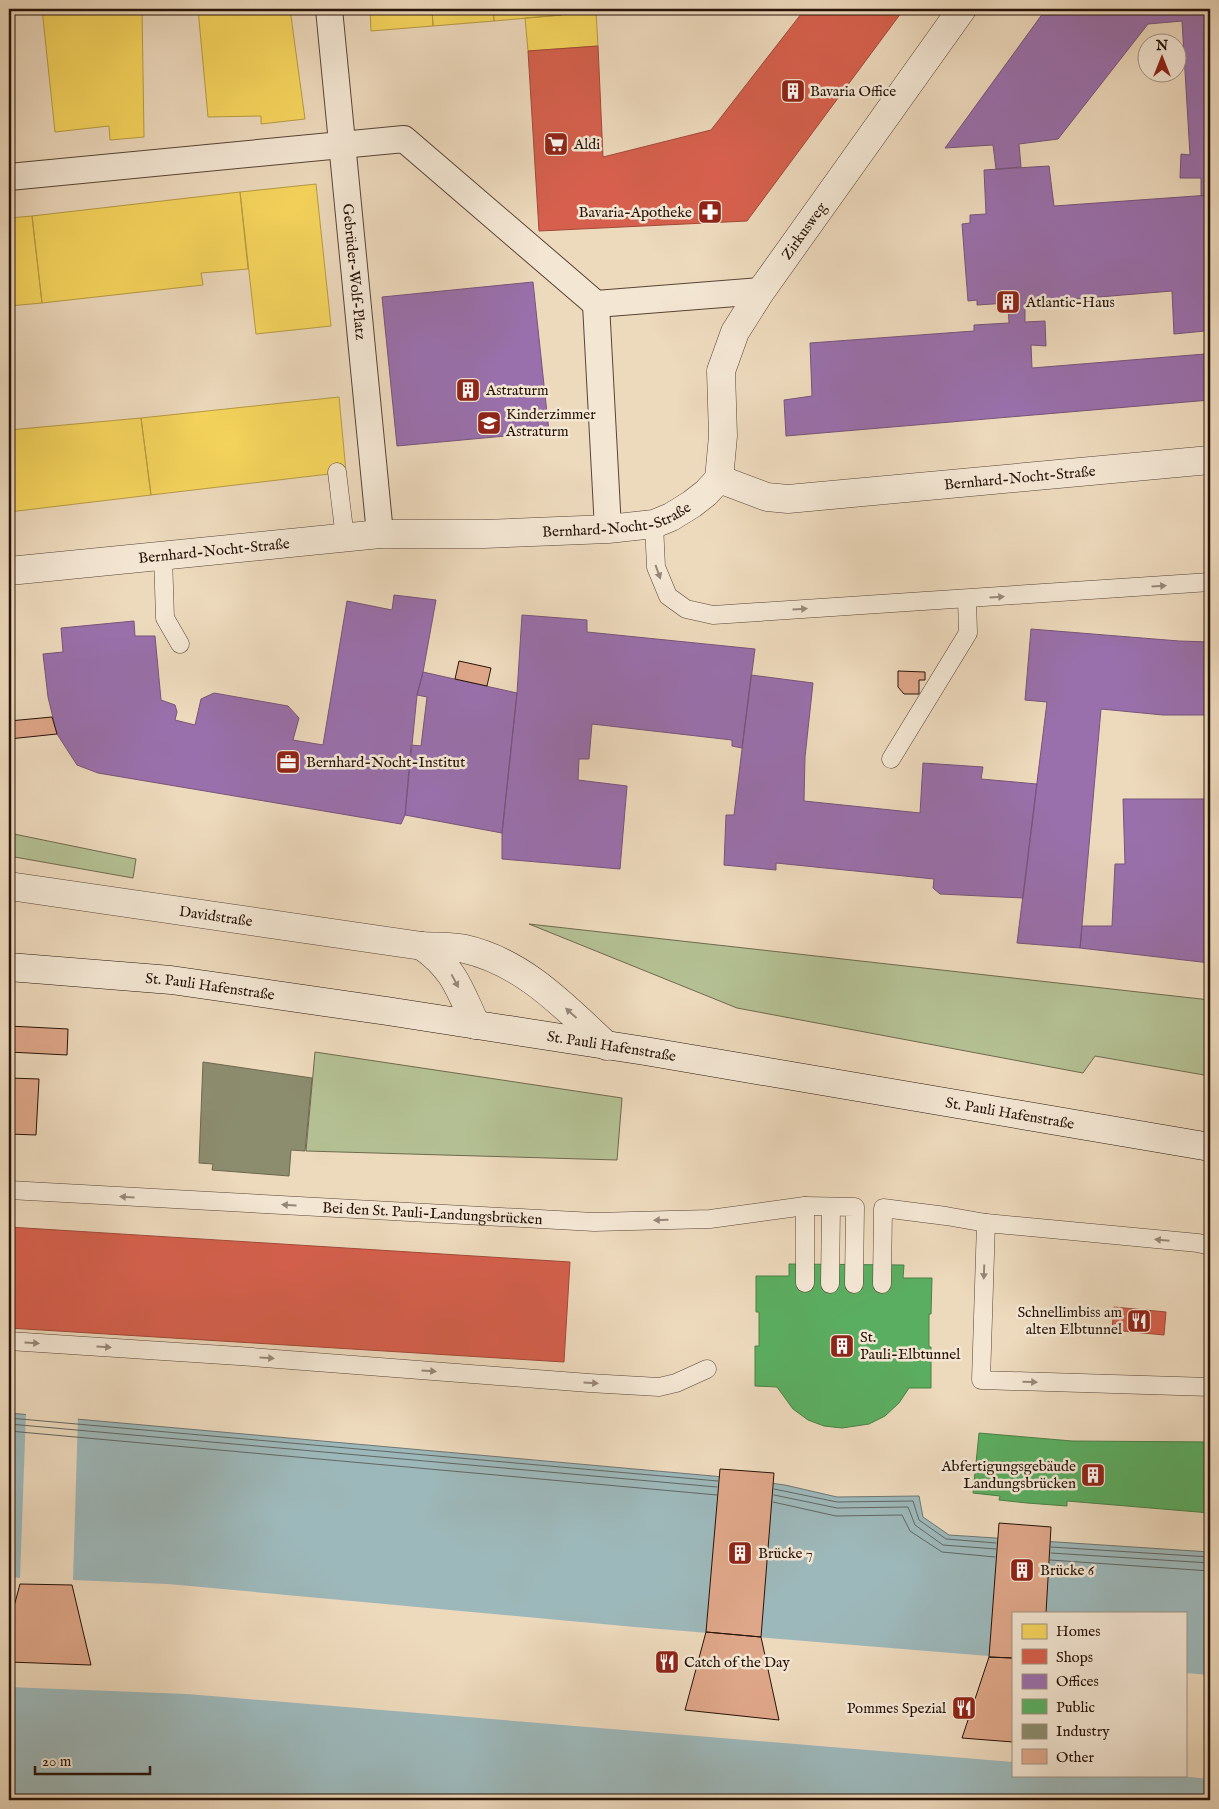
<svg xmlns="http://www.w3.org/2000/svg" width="1219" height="1809" font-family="'IM FELL English',serif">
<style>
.green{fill:#b4c093;stroke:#6e6a4e}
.water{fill:#9db8ba;stroke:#6e7673;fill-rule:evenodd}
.pier{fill:#edd9bc}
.homes{fill:#f6d55c;stroke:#b89b43}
.shops{fill:#d6604d;stroke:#a24938}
.offices{fill:#9970ab;stroke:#77547a;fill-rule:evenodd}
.public{fill:#5aae61;stroke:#4b8046}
.industry{fill:#8c8c6e;stroke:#6e684f}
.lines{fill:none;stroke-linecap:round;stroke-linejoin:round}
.shore{stroke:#626661;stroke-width:1}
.building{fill:#dfa789;stroke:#271308}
.service-casing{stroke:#584435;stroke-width:19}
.pedestrian-casing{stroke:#584435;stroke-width:28}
.minor-casing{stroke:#584435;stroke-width:29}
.secondary-casing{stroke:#271308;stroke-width:29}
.service{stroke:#f3e6d3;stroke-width:18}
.pedestrian{stroke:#f3e6d3;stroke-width:26}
.minor{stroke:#f3e6d3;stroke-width:28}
.secondary{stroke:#f3e6d3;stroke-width:28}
.oneway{fill:#978778}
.labels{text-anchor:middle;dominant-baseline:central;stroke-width:5;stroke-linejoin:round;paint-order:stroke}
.poi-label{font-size:15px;fill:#271308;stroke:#f3e6d3;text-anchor:start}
.street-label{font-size:15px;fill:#271308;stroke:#f3e6d3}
</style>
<rect width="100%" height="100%" fill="#edd9bc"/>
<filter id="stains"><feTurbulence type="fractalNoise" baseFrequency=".004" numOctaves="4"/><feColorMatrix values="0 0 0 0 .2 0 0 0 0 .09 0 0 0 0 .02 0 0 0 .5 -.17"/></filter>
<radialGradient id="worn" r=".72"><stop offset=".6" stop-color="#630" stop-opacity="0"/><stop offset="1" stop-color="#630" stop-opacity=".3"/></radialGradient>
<path class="green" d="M9 833 136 859 133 878 9 856Z
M529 924 1210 1000V1076L1095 1056 1083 1073 737 1008Z
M315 1052 622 1098 617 1160 306 1151Z"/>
<path class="water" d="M9 1413 724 1477 785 1485 837 1497 919 1496 923 1517 949 1535 1210 1552V1800H9ZM1013 1613H1185V1775H1013Z"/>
<path class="pier" d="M26 1412 78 1416 73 1580 168 1584 635 1627 1013 1658V1762L187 1694 9 1687V1577L20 1578Z
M1185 1673 1210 1675V1779L1170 1775H1185Z"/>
<path class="homes" d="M42 9H142L144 137 110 140 109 126 55 132Z
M198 9H290L305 119 261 124V116L208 117Z
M370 9H432L433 26 371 31Z
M432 9H493L494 21 433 26Z
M493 9H561L562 15 494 21Z
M561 9H607V12H596L598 46 528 51 525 18 562 15Z
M607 9H643L607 12Z
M316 184 331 326 256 334 240 192Z
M240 192 248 269 201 273 203 285 42 303 32 216Z
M32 216 42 303 9 306V218Z
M339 397 346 472 151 495 141 418Z
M141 418 151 495 9 512V430Z"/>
<path class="shops" d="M805 9H904L747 221 539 231 528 51 598 46 603 157 711 130Z
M9 1227 570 1262 564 1362 9 1328Z
M1114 1307 1166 1312 1164 1335 1112 1330Z"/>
<path class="offices" d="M1046 9H1210V195L1201 196V178H1180L1181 154 1190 155 1182 21 1148 24 1058 139 1019 144 1021 167 996 169 993 145 945 148Z
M1049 166 1054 206 1210 195V400L786 436 784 400 812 396 810 343 974 331V325L1009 323 1008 303 977 305V300L968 301 962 224 970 223V215L986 214 984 170ZM1172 291 1174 334 1205 331V354L1032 368 1031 345 1046 346 1045 321 1025 322V303Z
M533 282 549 432 397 446 382 297Z
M394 595 436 600 423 672 417 695 405 815 401 824 98 773 77 765 57 734 48 697 43 654 63 652 61 628 134 621 135 636H155L161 700 175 705 177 712 175 720 195 725 201 699 214 693 288 706 299 718 293 740 323 745 347 601 392 610Z
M522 615 587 620V632L755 649 742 748 732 746V740L592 724 589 759H579L578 780 627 786 620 869 502 859V833L517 693Z
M1031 629 1179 641 1210 642V715H1163L1101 709 1080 948 1017 943 1047 702 1025 700Z
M423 672 517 693 502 833 405 815 411 745 421 746 427 697 417 695Z
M751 675 813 683 805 757 804 801 920 813 923 763 983 767 981 779 1037 784 1023 898 940 894 933 888 934 879 776 863V870L724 865 726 815H734Z
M1123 799H1210V963L1080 948 1082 926H1112L1115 864H1125Z"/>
<path class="public" d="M789 1264 904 1265 903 1278H932L931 1314H929V1347H931V1388H909L899 1403 885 1416 869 1424 842 1428 824 1426 808 1420 793 1409 777 1387 755 1386V1346H759V1312H756V1276H789Z
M979 1433 1072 1441 1210 1442V1513L1067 1501V1506L1027 1503 999 1500 1000 1496 973 1493Z"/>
<path class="industry" d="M203 1062 312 1078 305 1151 291 1150 289 1176 212 1170 213 1164 199 1163Z"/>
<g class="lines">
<path class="shore" d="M9 1418 718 1481
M9 1424 717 1487
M9 1431 717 1495
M774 1489 837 1502 913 1501 919 1520 946 1539 996 1543
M774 1495 837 1508 908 1507 915 1525 943 1545 996 1549
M773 1502 836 1516 902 1515 910 1531 942 1552 995 1557
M1051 1547 1210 1557
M1051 1553 1210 1563
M1050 1560 1210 1571"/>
</g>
<path class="building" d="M459 661 491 668 487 686 455 679Z
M898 671 925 672V680H919V694H904L898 687Z
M52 717 57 734 9 739V721Z
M9 1026 68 1029 67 1055 9 1052Z
M9 1078 39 1079 36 1135 9 1134Z
M720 1469 774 1473 761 1637 706 1632Z
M999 1523 1051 1527 1046 1613H1013V1658L989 1657Z
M20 1584 72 1585 91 1665 9 1662V1625Z
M706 1632 761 1637 779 1720 685 1710Z
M989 1657 1013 1658V1742L962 1738Z"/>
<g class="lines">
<defs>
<g id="service">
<path d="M337 472 345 538"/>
<path d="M654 524 656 567 668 596 686 609 713 615 1210 582"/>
<path d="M163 556 165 618 180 644"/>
<path d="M891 759 968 633 967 599"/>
<path id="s1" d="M9 1190 594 1222 710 1219 805 1206 855 1207 854 1284"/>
<path d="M805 1206V1283"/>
<path d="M986 1223 981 1380 1210 1387"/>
<path d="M830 1284 831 1207"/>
<path d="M882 1284 883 1208 946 1216 986 1223 1198 1243 1210 1246"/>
<path d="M9 1341 239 1356 589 1383 659 1387 676 1383 707 1369"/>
</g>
<g id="pedestrian">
<path id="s2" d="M329 9 380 534"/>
<path d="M9 177 404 139 596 304 761 291"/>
<path d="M596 304 608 529"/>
</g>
<g id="minor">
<path id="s3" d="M719 479 723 436 721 371 735 332 761 291 962 9"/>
<path id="s4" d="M719 479 767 497 788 499 1210 460"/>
<path id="s5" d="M9 571 380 534H484L608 529 654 524 671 517 692 504 706 493 719 479"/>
<path id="s6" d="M9 886 422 946C436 947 451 946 465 949 523 962 565 1007 607 1046"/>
<path d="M422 946C455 969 460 991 476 1025"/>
</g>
<g id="secondary">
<path id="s7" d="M9 967 171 980 387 1011 645 1051 1210 1147"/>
</g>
</defs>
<use href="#service" class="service-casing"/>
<use href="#pedestrian" class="pedestrian-casing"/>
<use href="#minor" class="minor-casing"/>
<use href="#secondary" class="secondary-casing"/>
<use href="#service" class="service"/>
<use href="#pedestrian" class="pedestrian"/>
<use href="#minor" class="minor"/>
<use href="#secondary" class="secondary"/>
</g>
<defs><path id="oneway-solid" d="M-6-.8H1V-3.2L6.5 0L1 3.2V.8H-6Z" transform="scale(1.25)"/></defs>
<g class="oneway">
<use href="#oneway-solid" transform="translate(658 572) rotate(70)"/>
<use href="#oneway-solid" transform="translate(1159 586) rotate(-4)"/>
<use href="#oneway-solid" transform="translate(997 597) rotate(-4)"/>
<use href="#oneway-solid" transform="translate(800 609) rotate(-4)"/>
<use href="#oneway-solid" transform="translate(455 981) rotate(62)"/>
<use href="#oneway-solid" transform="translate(571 1013) rotate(-138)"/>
<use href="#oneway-solid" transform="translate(127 1197) rotate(-177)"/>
<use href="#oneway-solid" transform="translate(289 1205) rotate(-177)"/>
<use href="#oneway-solid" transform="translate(661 1220) rotate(179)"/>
<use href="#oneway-solid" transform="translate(1162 1240) rotate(-175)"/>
<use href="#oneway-solid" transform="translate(984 1272) rotate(92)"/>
<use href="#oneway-solid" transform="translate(32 1343) rotate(3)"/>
<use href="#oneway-solid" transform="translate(104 1347) rotate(4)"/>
<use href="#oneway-solid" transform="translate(267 1358) rotate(4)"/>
<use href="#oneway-solid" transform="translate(429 1371) rotate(4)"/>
<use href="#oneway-solid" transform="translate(1030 1382) rotate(2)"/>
<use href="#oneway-solid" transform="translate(591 1383) rotate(4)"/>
</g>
<defs>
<symbol id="building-square" viewBox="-11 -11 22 22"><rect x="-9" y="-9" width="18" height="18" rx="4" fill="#8f2418" stroke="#f3e6d3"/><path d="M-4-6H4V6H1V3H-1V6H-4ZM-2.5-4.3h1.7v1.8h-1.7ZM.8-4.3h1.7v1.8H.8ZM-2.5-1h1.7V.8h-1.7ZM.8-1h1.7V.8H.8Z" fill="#fff"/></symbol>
<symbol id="supermarket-square" viewBox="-11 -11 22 22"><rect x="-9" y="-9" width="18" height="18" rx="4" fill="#8f2418" stroke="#f3e6d3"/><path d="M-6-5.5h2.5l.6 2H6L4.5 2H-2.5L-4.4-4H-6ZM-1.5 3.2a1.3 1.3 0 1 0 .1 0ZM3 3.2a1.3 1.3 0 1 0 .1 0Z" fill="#fff"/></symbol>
<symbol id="pharmacy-square" viewBox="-11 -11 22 22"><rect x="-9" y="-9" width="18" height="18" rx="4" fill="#8f2418" stroke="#f3e6d3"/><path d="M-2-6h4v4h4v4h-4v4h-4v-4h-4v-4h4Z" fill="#fff"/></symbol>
<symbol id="school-square" viewBox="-11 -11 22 22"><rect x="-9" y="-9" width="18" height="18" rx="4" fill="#8f2418" stroke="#f3e6d3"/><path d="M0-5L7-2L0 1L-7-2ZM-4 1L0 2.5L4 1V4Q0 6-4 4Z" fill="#fff"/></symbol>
<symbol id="office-square" viewBox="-11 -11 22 22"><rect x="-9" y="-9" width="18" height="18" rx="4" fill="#8f2418" stroke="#f3e6d3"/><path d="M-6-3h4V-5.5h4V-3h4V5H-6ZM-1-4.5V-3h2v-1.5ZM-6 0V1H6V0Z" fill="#fff"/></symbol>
<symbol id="restaurant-square" viewBox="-11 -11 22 22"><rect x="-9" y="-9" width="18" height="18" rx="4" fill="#8f2418" stroke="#f3e6d3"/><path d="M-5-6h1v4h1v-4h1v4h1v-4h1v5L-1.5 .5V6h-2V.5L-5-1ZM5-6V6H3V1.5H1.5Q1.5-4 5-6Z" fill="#fff"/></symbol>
</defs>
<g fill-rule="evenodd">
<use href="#building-square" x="779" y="77" width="28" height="28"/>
<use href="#supermarket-square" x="542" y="130" width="28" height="28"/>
<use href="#pharmacy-square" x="696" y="198" width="28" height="28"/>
<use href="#building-square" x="994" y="288" width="28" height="28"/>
<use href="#building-square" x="454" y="376" width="28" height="28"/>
<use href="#school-square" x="475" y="409" width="28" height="28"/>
<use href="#office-square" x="274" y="748" width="28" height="28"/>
<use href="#restaurant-square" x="1125" y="1307" width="28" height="28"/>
<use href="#building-square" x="828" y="1332" width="28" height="28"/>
<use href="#building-square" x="1079" y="1461" width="28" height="28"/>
<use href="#building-square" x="726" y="1539" width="28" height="28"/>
<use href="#building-square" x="1008" y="1556" width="28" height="28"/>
<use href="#restaurant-square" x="653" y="1648" width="28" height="28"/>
<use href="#restaurant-square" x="950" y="1694" width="28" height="28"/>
</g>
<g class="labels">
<g class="poi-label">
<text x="810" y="91">Bavaria Office</text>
<text x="574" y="144">Aldi</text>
<text x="692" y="212" text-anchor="end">Bavaria-Apotheke</text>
<text x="1026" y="302">Atlantic-Haus</text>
<text x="486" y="390">Astraturm</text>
<text x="506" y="414">Kinderzimmer<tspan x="506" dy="17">Astraturm</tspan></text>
<text x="306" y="762">Bernhard-Nocht-Institut</text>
<text x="1122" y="1312" text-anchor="end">Schnellimbiss am<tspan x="1122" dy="17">alten Elbtunnel</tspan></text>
<text x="860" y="1337">St.<tspan x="860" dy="17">Pauli-Elbtunnel</tspan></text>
<text x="1076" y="1466" text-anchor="end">Abfertigungsgebäude<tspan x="1076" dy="17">Landungsbrücken</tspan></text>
<text x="758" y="1553">Brücke 7</text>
<text x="1040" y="1570">Brücke 6</text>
<text x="684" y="1662">Catch of the Day</text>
<text x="946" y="1708" text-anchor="end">Pommes Spezial</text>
</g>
<g class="street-label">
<text stroke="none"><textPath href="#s3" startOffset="272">Zirkusweg</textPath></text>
<text stroke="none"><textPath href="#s2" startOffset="264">Gebrüder-Wolf-Platz</textPath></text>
<text stroke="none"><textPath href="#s4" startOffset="305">Bernhard-Nocht-Straße</textPath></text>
<text stroke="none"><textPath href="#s5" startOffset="611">Bernhard-Nocht-Straße</textPath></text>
<text stroke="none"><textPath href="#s5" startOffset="206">Bernhard-Nocht-Straße</textPath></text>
<text stroke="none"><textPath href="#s6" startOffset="209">Davidstraße</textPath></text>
<text stroke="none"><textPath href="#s7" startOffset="202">St. Pauli Hafenstraße</textPath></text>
<text stroke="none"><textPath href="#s7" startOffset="608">St. Pauli Hafenstraße</textPath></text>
<text stroke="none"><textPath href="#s7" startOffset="1012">St. Pauli Hafenstraße</textPath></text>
<text stroke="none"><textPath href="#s1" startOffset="424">Bei den St. Pauli-Landungsbrücken</textPath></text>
</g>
</g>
<rect width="1219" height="1809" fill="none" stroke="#edd9bc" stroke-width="30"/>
<rect x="10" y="10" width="1199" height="1789" fill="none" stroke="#271308" stroke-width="2.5"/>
<rect x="15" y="15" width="1189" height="1779" fill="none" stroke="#271308"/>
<rect x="1012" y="1612" width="175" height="165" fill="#f3e6d3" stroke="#a19282"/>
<rect x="1022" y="1624" width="25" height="15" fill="#f6d55c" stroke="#a19282"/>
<text x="1056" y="1636" font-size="15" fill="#271308">Homes</text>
<rect x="1022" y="1649" width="25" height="15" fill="#d6604d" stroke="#a19282"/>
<text x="1056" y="1662" font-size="15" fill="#271308">Shops</text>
<rect x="1022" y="1674" width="25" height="15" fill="#9970ab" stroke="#a19282"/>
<text x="1056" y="1686" font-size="15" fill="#271308">Offices</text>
<rect x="1022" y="1699" width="25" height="15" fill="#5aae61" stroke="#a19282"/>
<text x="1056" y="1712" font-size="15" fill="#271308">Public</text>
<rect x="1022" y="1724" width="25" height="15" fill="#8c8c6e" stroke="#a19282"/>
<text x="1056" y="1736" font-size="15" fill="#271308">Industry</text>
<rect x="1022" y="1749" width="25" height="15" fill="#dfa789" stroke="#a19282"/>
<text x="1056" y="1762" font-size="15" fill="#271308">Other</text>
<g transform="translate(1162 58)"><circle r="24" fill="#f3e6d3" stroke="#a19282"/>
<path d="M0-4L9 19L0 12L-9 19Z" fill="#8f2418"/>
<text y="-8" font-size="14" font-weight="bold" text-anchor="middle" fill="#271308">N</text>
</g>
<path d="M35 1766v8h115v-8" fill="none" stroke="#271308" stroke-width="2.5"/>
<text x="42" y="1766" font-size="15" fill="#271308" stroke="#f3e6d3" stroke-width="4" paint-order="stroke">20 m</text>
<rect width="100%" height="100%" filter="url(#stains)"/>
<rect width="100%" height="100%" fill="url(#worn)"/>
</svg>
